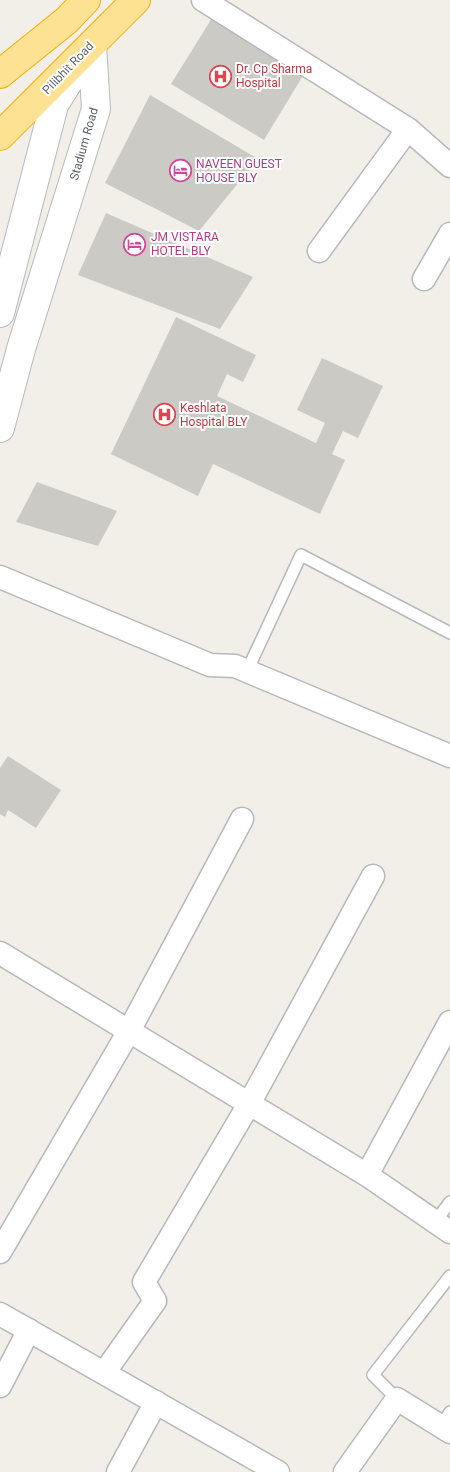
<svg xmlns="http://www.w3.org/2000/svg" width="450" height="1472" font-family="Roboto,sans-serif">
<style>
.building{fill:#cccac5}
.lines{fill:none;stroke-linecap:round;stroke-linejoin:round}
.lane-casing{stroke:#b5b8bc;stroke-width:14}
.street-casing{stroke:#b5b8bc;stroke-width:25}
.secondary-casing{stroke:#b6babf;stroke-width:30}
.highway-casing{stroke:#f9ab00;stroke-width:30}
.lane{stroke:#fff;stroke-width:11}
.street{stroke:#fff;stroke-width:22}
.secondary{stroke:#fff;stroke-width:28}
.highway{stroke:#fde293;stroke-width:28}
.labels{text-anchor:middle;dominant-baseline:central;stroke-width:4;stroke-linejoin:round;paint-order:stroke}
.street-label{font-size:12px;fill:#5f6368;stroke:#fff}
.health-label{font-size:12px;fill:#be3a42;stroke:#fff;text-anchor:start}
.hotel-label{font-size:12px;fill:#b23c85;stroke:#fff;text-anchor:start}
</style>
<rect width="100%" height="100%" fill="#f1efe8"/>
<path class="building" d="M212 18 304 74 264 140 171 84Z
M150 95 258 159 199 231 105 183Z
M106 213 253 277 220 329 78 275Z
M176 317 256 355 243 382 227 374 217 396 316 443 325 423 297 410 322 358 383 386 358 438 343 431 332 454 345 460 320 514 213 464 198 496 111 454Z
M37 482 117 511 98 546 16 522Z
M8 756 61 790 36 828 8 810 5 817 0 814V768Z"/>
<g class="lines">
<defs>
<path id="lane" d="M247 671 301 555 450 633
M435 1222 450 1202
M397 1399 373 1375 450 1276
M441 1427 450 1412"/>
<path id="street" d="M203 0 408 129 319 251
M408 129 450 166
M424 279 450 234
M0 577 210 665 235 666 450 756
M0 953 367 1175 450 1232
M367 1175 450 1022
M0 1252 129 1031 242 819
M0 1314 278 1472
M104 1373 155 1301 144 1282 249 1104 373 876
M0 1386 29 1330
M118 1472 156 1402
M345 1472 397 1399 450 1432"/>
<path id="secondary" d="M0 313 54 105 80 63
M0 428 21 349 96 109 92 45"/>
<path id="highway" d="M0 74 67 20 86 0
M0 136 136 0"/>
</defs>
<use href="#lane" class="lane-casing"/>
<use href="#street" class="street-casing"/>
<use href="#secondary" class="secondary-casing"/>
<use href="#highway" class="highway-casing"/>
<use href="#lane" class="lane"/>
<use href="#street" class="street"/>
<use href="#secondary" class="secondary"/>
<use href="#highway" class="highway"/>
</g>
<defs>
<symbol id="hospital-ring" viewBox="-11 -11 22 22"><circle r="9.5" fill="#fff" stroke="#e0444e" stroke-width="1.5"/><path d="M-5-5h3v3.5h4V-5h3V5h-3V1.5h-4V5h-3Z" fill="#e0444e"/></symbol>
<symbol id="hotel-ring" viewBox="-11 -11 22 22"><circle r="9.5" fill="#fff" stroke="#d1479c" stroke-width="1.5"/><path d="M-6-4.5h1.5V1H6V5H4.5V3h-9V5H-6ZM-4 0a1.8 1.8 0 1 1 3.6 0ZM.5 0V-2.5h3Q6-2.5 6 0Z" fill="#d1479c"/></symbol>
</defs>
<g fill-rule="evenodd">
<use href="#hospital-ring" x="208" y="64" width="25" height="25"/>
<use href="#hotel-ring" x="168" y="158" width="25" height="25"/>
<use href="#hotel-ring" x="122" y="232" width="25" height="25"/>
<use href="#hospital-ring" x="152" y="402" width="25" height="25"/>
</g>
<g class="labels">
<g class="street-label">
<text transform="translate(68 68) rotate(-46)">Pilibhit Road</text>
<text transform="translate(84 144) rotate(-74)">Stadium Road</text>
</g>
<g class="health-label">
<text x="236" y="69">Dr. Cp Sharma<tspan x="236" dy="14">Hospital</tspan></text>
<text x="180" y="408">Keshlata<tspan x="180" dy="14">Hospital BLY</tspan></text>
</g>
<g class="hotel-label">
<text x="196" y="164">NAVEEN GUEST<tspan x="196" dy="14">HOUSE BLY</tspan></text>
<text x="151" y="237">JM VISTARA<tspan x="151" dy="14">HOTEL BLY</tspan></text>
</g>
</g>
</svg>
